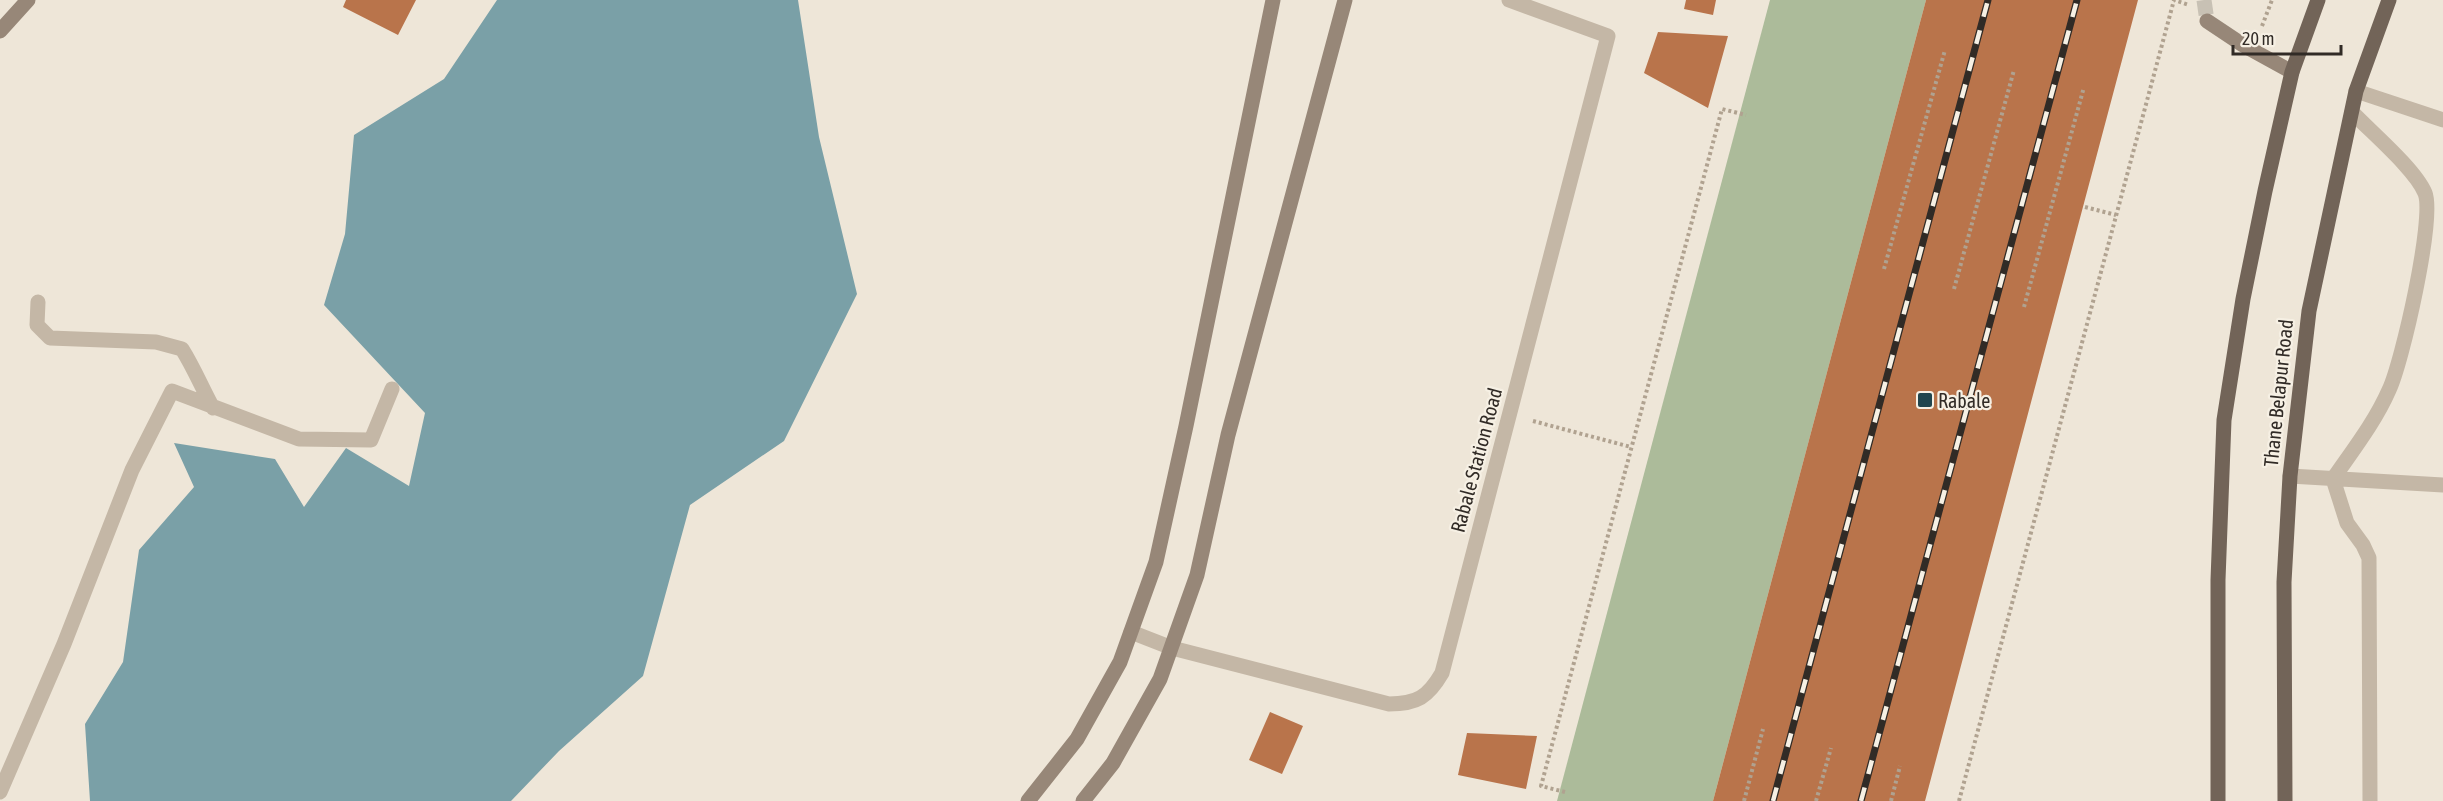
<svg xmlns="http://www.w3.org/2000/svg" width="2443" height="801" font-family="'Asap Condensed',sans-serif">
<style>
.green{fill:#acbb9a}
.water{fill:#7aa0a7}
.building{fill:#b9744b}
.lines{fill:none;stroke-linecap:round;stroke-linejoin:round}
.secondary-tunnel{stroke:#c8c1b4;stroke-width:15;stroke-dasharray:15 8;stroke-linecap:butt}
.path{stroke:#b0a290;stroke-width:4;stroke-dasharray:3 3;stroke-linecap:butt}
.lane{stroke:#c4b7a6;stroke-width:15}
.street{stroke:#c4b7a6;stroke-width:15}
.secondary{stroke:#978778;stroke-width:15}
.primary{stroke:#726458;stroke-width:15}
.rail-casing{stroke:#312b26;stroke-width:7}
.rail{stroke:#f6f0e4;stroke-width:4.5;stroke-dasharray:14;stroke-linecap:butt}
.poi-dot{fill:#20454e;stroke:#f6f0e4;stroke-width:2}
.labels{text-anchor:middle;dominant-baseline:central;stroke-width:4.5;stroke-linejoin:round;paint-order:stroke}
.street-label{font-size:20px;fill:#312b26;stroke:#f6f0e4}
.poi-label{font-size:20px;fill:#312b26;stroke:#f6f0e4;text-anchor:start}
</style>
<rect width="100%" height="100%" fill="#eee6d8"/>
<path class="green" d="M1770 0H1926L1713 801H1557Z"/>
<path class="water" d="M497 0H798L819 137 857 294 784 441 690 505 643 676 559 751 511 801H90L85 724 123 662 139 550 194 487 174 443 275 459 304 507 346 448 409 486 425 413 324 305 345 234 354 135 444 79Z"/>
<path class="building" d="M346 0H416L398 35 343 7Z
M1686 0H1716L1713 15 1684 9Z
M1926 0H2138L1925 801H1713Z
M1658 32 1728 36 1708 108 1644 73Z
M1270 712 1303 726 1282 774 1249 760Z
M1467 733 1537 736 1526 789 1458 775Z"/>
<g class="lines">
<path class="secondary-tunnel" d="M2204 0 2207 21"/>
<path class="path" d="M2262 26 2272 0
M2085 207 2116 215
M1884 269 1945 50
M1954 289 2014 70
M2024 307 2084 87
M1533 421 1631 447
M1565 792 1541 786 1722 109 1746 115
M1744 801 1763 729
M1816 801 1831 748
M1891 801 1900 766
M1959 801 2174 0 2189 5"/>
<path class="lane" d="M2356 91 2443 120
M2352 112C2371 132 2415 169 2425 193 2435 218 2402 363 2389 390 2375 422 2353 450 2333 479L2347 523 2363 545 2369 558 2370 801
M2290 476 2443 485
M1131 632 1172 648 1389 704C1417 704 1428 697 1442 673L1608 36 1509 0"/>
<path class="street" d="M38 302 37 325 50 338 156 342 182 349C194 368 202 388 213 408
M0 792 64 644 132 470 172 391 299 439 371 440 392 389"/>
<path class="secondary" d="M2207 21 2243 45 2292 72
M0 31 28 0
M1028 801 1077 739 1120 662 1156 562 1186 426 1273 0
M1083 801 1113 763 1160 679 1197 575 1228 435 1345 0"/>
<path class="primary" d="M2218 801V580L2224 420 2243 299 2265 191 2292 72 2318 0
M2285 801 2284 582 2290 476 2309 311 2356 91 2389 0"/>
<defs>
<path id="rail" d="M1773 801 1988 0
M1861 801 2077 0"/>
</defs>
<use href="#rail" class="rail-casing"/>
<use href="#rail" class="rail"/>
</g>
<rect class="poi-dot" x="1917" y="392" width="16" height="16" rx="3"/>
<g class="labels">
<g class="street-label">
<text transform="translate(2278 393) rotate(-84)">Thane Belapur Road</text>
<text transform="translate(1476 460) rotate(-75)">Rabale Station Road</text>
</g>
<g class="poi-label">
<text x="1938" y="400">Rabale</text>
</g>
</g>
<path d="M2233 45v9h108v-9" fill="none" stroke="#312b26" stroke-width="3"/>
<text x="2242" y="45" font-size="18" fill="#312b26" stroke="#f6f0e4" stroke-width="4.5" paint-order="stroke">20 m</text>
</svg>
